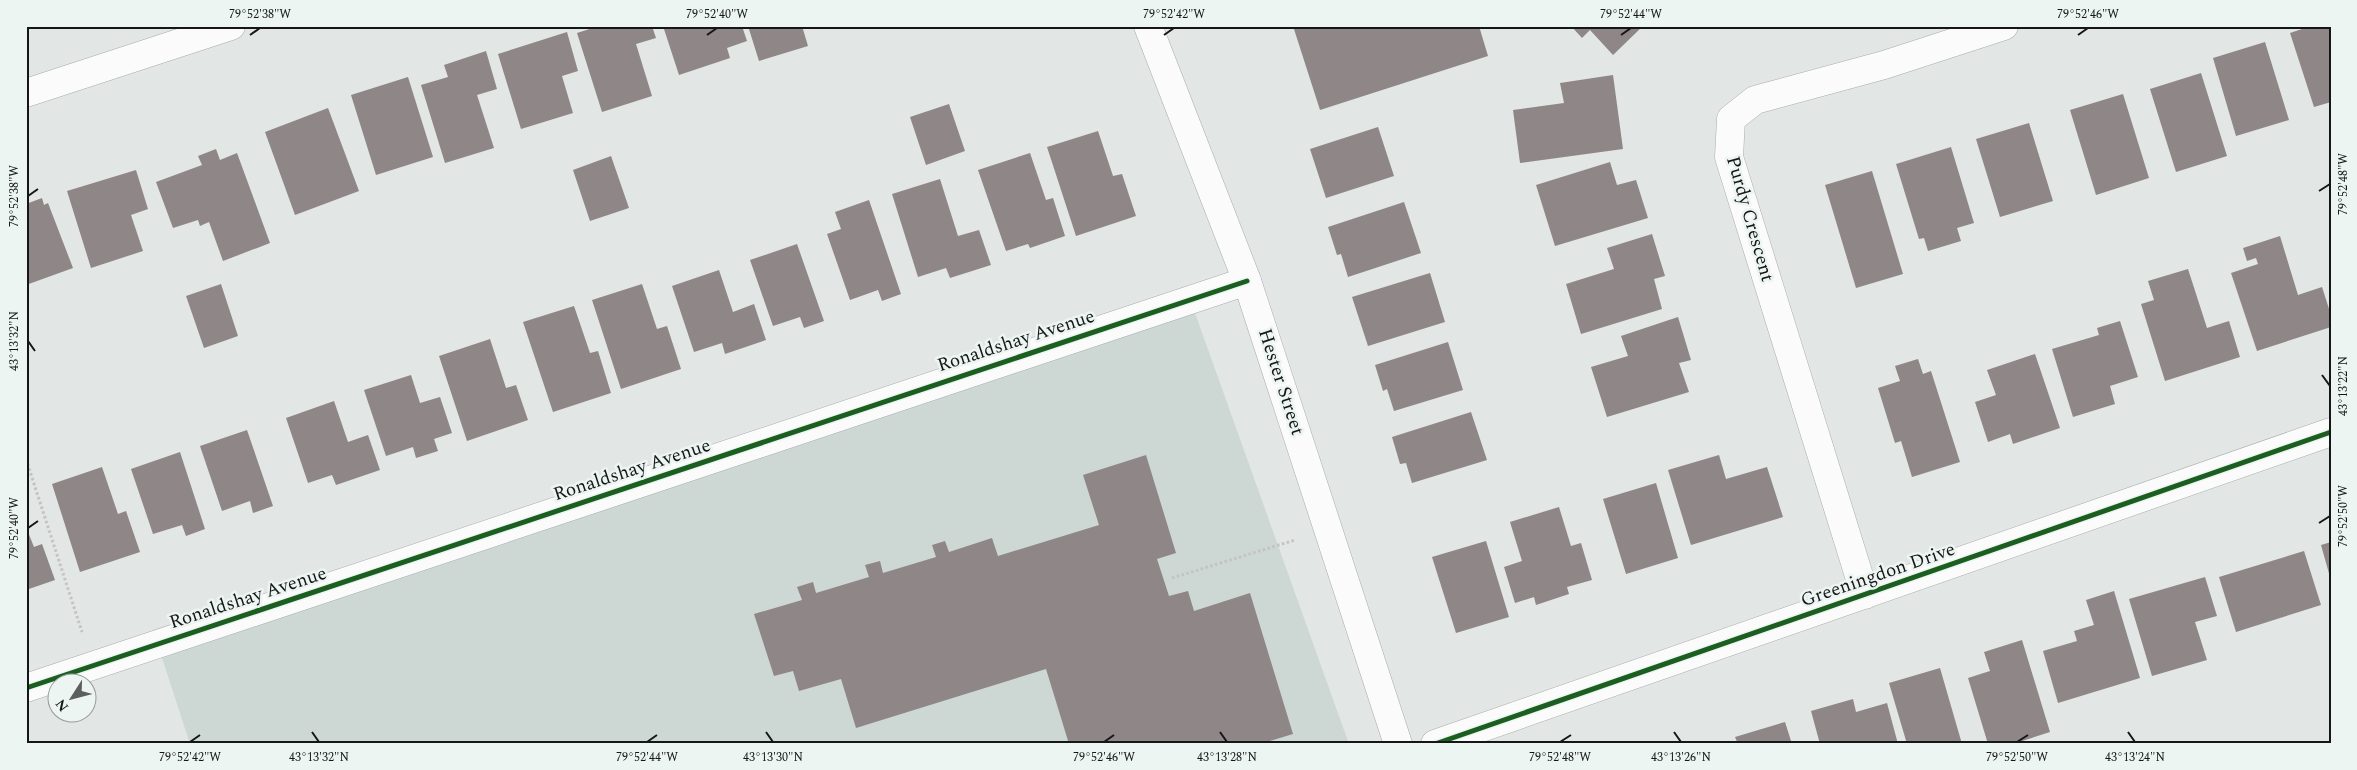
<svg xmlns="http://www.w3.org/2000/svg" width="2357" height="770" font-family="Spectral,serif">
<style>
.built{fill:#cdd8d5}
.building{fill:#8e8687}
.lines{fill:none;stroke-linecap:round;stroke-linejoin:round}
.minor-casing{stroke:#a9acab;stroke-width:29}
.tertiary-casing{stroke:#a9acab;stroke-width:29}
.path{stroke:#c3c3c3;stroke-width:3;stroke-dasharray:2.5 2.5;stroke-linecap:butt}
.minor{stroke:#fbfbfb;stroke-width:28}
.tertiary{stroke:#fbfbfb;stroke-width:28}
.cycleway-casing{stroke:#edf5f3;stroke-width:8}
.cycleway{stroke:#1b5e20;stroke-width:5}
.ticks{fill:none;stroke:#151717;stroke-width:2}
.labels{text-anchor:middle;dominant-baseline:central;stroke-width:5;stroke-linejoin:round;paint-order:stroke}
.street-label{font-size:19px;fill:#151717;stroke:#edf5f3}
.neatline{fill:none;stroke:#151717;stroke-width:2}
.ticks-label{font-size:12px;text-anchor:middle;fill:#151717}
</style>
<rect width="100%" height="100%" fill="#e2e6e4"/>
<path class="built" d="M1190 299 1349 744H190L153 630Z"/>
<path class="building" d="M599 26H652L656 38 636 44 652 96 602 112 577 33Z
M663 26H742L747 41 727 48 730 58 679 75Z
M748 26H802L808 46 759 61Z
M1293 26H1479L1488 56 1320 110Z
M1571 26H1643L1613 55 1590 30 1582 38Z
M2311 26H2331V102L2314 107 2290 33Z
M567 32 578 71 562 76 573 113 521 129 498 54Z
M2265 42 2289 120 2236 136 2213 58Z
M486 51 497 89 477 95 494 148 445 163 421 85 448 77 444 65Z
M2201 73 2227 156 2176 172 2150 89Z
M1613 75 1623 149 1520 163 1513 110 1564 103 1560 83Z
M408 77 433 157 376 175 351 95Z
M2123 94 2149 178 2096 195 2070 110Z
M949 104 965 151 926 165 910 117Z
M328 108 359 191 295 215 265 132Z
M2029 123 2053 201 2000 217 1976 139Z
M1378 127 1394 176 1326 198 1310 149Z
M1098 131 1113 176 1122 174 1136 216 1076 236 1047 147Z
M1951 147 1974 223 1957 228 1961 241 1928 251 1924 238 1919 239 1896 164Z
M216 149 220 160 237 153 270 243 223 261 209 222 200 226 198 220 173 228 156 182 202 165 198 156Z
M1030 153 1046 200 1053 198 1065 236 1030 248 1028 244 1006 251 978 170Z
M611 156 629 208 590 221 573 170Z
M1610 162 1617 185 1636 180 1648 218 1555 246 1536 185Z
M136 170 148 209 131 215 143 251 91 268 67 191Z
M1872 171 1903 274 1856 288 1825 185Z
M940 179 958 236 979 230 991 265 950 278 946 268 918 277 892 194Z
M42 198 44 205 48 203 73 268 26 285V204Z
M869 200 901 294 882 301 878 290 850 300 827 234 841 229 835 212Z
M1404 202 1421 253 1348 277 1341 254 1337 255 1328 227Z
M1652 234 1665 276 1654 279 1662 309 1581 334 1566 284 1614 269 1607 248Z
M2280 236 2298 295 2322 287 2331 315V327L2257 351 2231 273 2258 264 2256 258 2247 261 2243 248Z
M797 244 824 321 804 328 800 317 773 326 750 260Z
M2188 269 2207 328 2229 321 2240 357 2165 381 2141 304 2154 300 2148 281Z
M719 270 733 312 754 304 766 340 725 354 722 343 694 352 672 286Z
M1430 273 1445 322 1368 346 1352 297Z
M221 284 238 336 204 348 186 296Z
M642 284 657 329 667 326 681 369 621 389 592 300Z
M574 306 590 353 598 351 611 393 553 412 523 322Z
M1678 317 1691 360 1679 363 1689 392 1607 417 1591 367 1628 356 1621 336Z
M2120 321 2138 377 2110 386 2115 404 2073 417 2052 349 2099 335 2097 328Z
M490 339 506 388 516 385 528 420 467 441 439 356Z
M1448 342 1463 390 1394 411 1387 389 1383 391 1375 365Z
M2035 354 2060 428 2013 444 2010 434 1988 442 1975 402 1996 395 1987 370Z
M1918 359 1923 374 1931 371 1960 462 1912 477 1901 441 1895 443 1878 388 1900 381 1895 366Z
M411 375 420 403 440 397 452 433 434 439 438 451 416 458 413 447 386 456 364 390Z
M334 401 348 442 368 435 380 470 336 485 332 475 308 483 286 418Z
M1471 412 1487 460 1412 483 1406 463 1400 464 1392 437Z
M247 430 273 506 253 513 250 501 222 511 200 446Z
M180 452 205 529 186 536 182 525 153 534 131 469Z
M1146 455 1176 553 1157 559 1169 596 1188 591 1194 611 1250 593 1293 734 1260 744H1069L1046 669 856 728 841 679 799 691 793 671 774 676 754 614 802 600 797 587 813 582 816 593 869 577 865 565 880 561 883 573 936 557 932 545 945 541 949 552 992 538 998 556 1099 525 1083 475Z
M1719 455 1726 479 1767 467 1783 517 1691 545 1668 470Z
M102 467 118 514 126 511 140 552 80 572 52 484Z
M1656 483 1678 558 1626 574 1603 499Z
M1559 507 1571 546 1581 543 1592 580 1567 587 1569 594 1536 605 1534 597 1515 603 1504 567 1522 561 1510 522Z
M26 527 34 547 42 544 55 580 26 590Z
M1486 541 1509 617 1456 633 1432 557Z
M2331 542V577H2330L2321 545Z
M2304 551 2321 605 2236 632 2219 577Z
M2205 577 2217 616 2195 622 2207 660 2152 676 2129 599Z
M2114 591 2140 678 2058 703 2043 651 2077 641 2074 631 2094 625 2086 600Z
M2022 640 2050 732 2013 744H1988L1968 678 1990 671 1984 652Z
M1940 668 1962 744H1907L1889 683Z
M1853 699 1856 712 1887 703 1898 744H1820L1811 711Z
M1785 722 1792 744H1738L1735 737Z"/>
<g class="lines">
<defs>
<path id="minor" d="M26 93 231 26
M1865 595 1729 157 1731 119 1755 100 1884 65 2004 26
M26 688 1247 281
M1435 744 2331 432"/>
<path id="tertiary" d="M1148 26 1247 281 1398 744"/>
</defs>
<use href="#minor" class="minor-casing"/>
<use href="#tertiary" class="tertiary-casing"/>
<path class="path" d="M26 459 82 632
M1172 578 1295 540"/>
<use href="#minor" class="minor"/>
<use href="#tertiary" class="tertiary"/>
<defs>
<path id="cycleway" d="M26 688 1247 281
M1435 744 2331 432"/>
</defs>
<use href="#cycleway" class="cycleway-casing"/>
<use href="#cycleway" class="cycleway"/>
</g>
<path class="ticks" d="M250 35 260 28M707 35 717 28M1164 35 1174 28M1621 35 1631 28M2078 35 2088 28M2319 191 2330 184M28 196 38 189M28 341 35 351M2322 375 2330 386M2319 523 2330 516M28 528 38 521M312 732 319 742M766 732 773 742M1220 732 1227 742M1674 732 1681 742M2128 732 2135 742M190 742 200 735M647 742 657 735M1104 742 1114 735M1560 742 1571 735M2017 742 2028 735"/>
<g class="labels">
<g class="street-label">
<text transform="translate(1750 219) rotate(74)">Purdy Crescent</text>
<text transform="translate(1016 341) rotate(-18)">Ronaldshay Avenue</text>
<text transform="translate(1281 382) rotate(72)">Hester Street</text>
<text transform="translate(632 470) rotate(-18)">Ronaldshay Avenue</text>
<text transform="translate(1878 575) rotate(-19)">Greeningdon Drive</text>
<text transform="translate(248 598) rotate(-18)">Ronaldshay Avenue</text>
</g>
</g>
<rect width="2357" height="770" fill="none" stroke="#edf5f3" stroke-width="55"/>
<g transform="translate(72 698) rotate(234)"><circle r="24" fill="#edf5f3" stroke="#979c9b"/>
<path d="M0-4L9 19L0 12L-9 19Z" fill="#5d5f5f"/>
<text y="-8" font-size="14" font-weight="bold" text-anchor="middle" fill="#151717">N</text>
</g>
<rect x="28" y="28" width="2302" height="714" class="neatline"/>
<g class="ticks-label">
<text x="260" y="18">79°52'38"W</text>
<text x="717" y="18">79°52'40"W</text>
<text x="1174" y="18">79°52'42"W</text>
<text x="1631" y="18">79°52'44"W</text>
<text x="2088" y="18">79°52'46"W</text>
<text transform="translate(2343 184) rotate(-90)" y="4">79°52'48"W</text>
<text transform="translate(14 196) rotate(-90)" y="4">79°52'38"W</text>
<text transform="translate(14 341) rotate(-90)" y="4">43°13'32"N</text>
<text transform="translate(2343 386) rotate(-90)" y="4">43°13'22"N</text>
<text transform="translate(2343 516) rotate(-90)" y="4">79°52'50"W</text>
<text transform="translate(14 528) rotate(-90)" y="4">79°52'40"W</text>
<text x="190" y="761">79°52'42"W</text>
<text x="319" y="761">43°13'32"N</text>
<text x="647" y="761">79°52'44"W</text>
<text x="773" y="761">43°13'30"N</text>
<text x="1104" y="761">79°52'46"W</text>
<text x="1227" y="761">43°13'28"N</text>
<text x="1560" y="761">79°52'48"W</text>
<text x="1681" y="761">43°13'26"N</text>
<text x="2017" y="761">79°52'50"W</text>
<text x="2135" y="761">43°13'24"N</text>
</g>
</svg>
